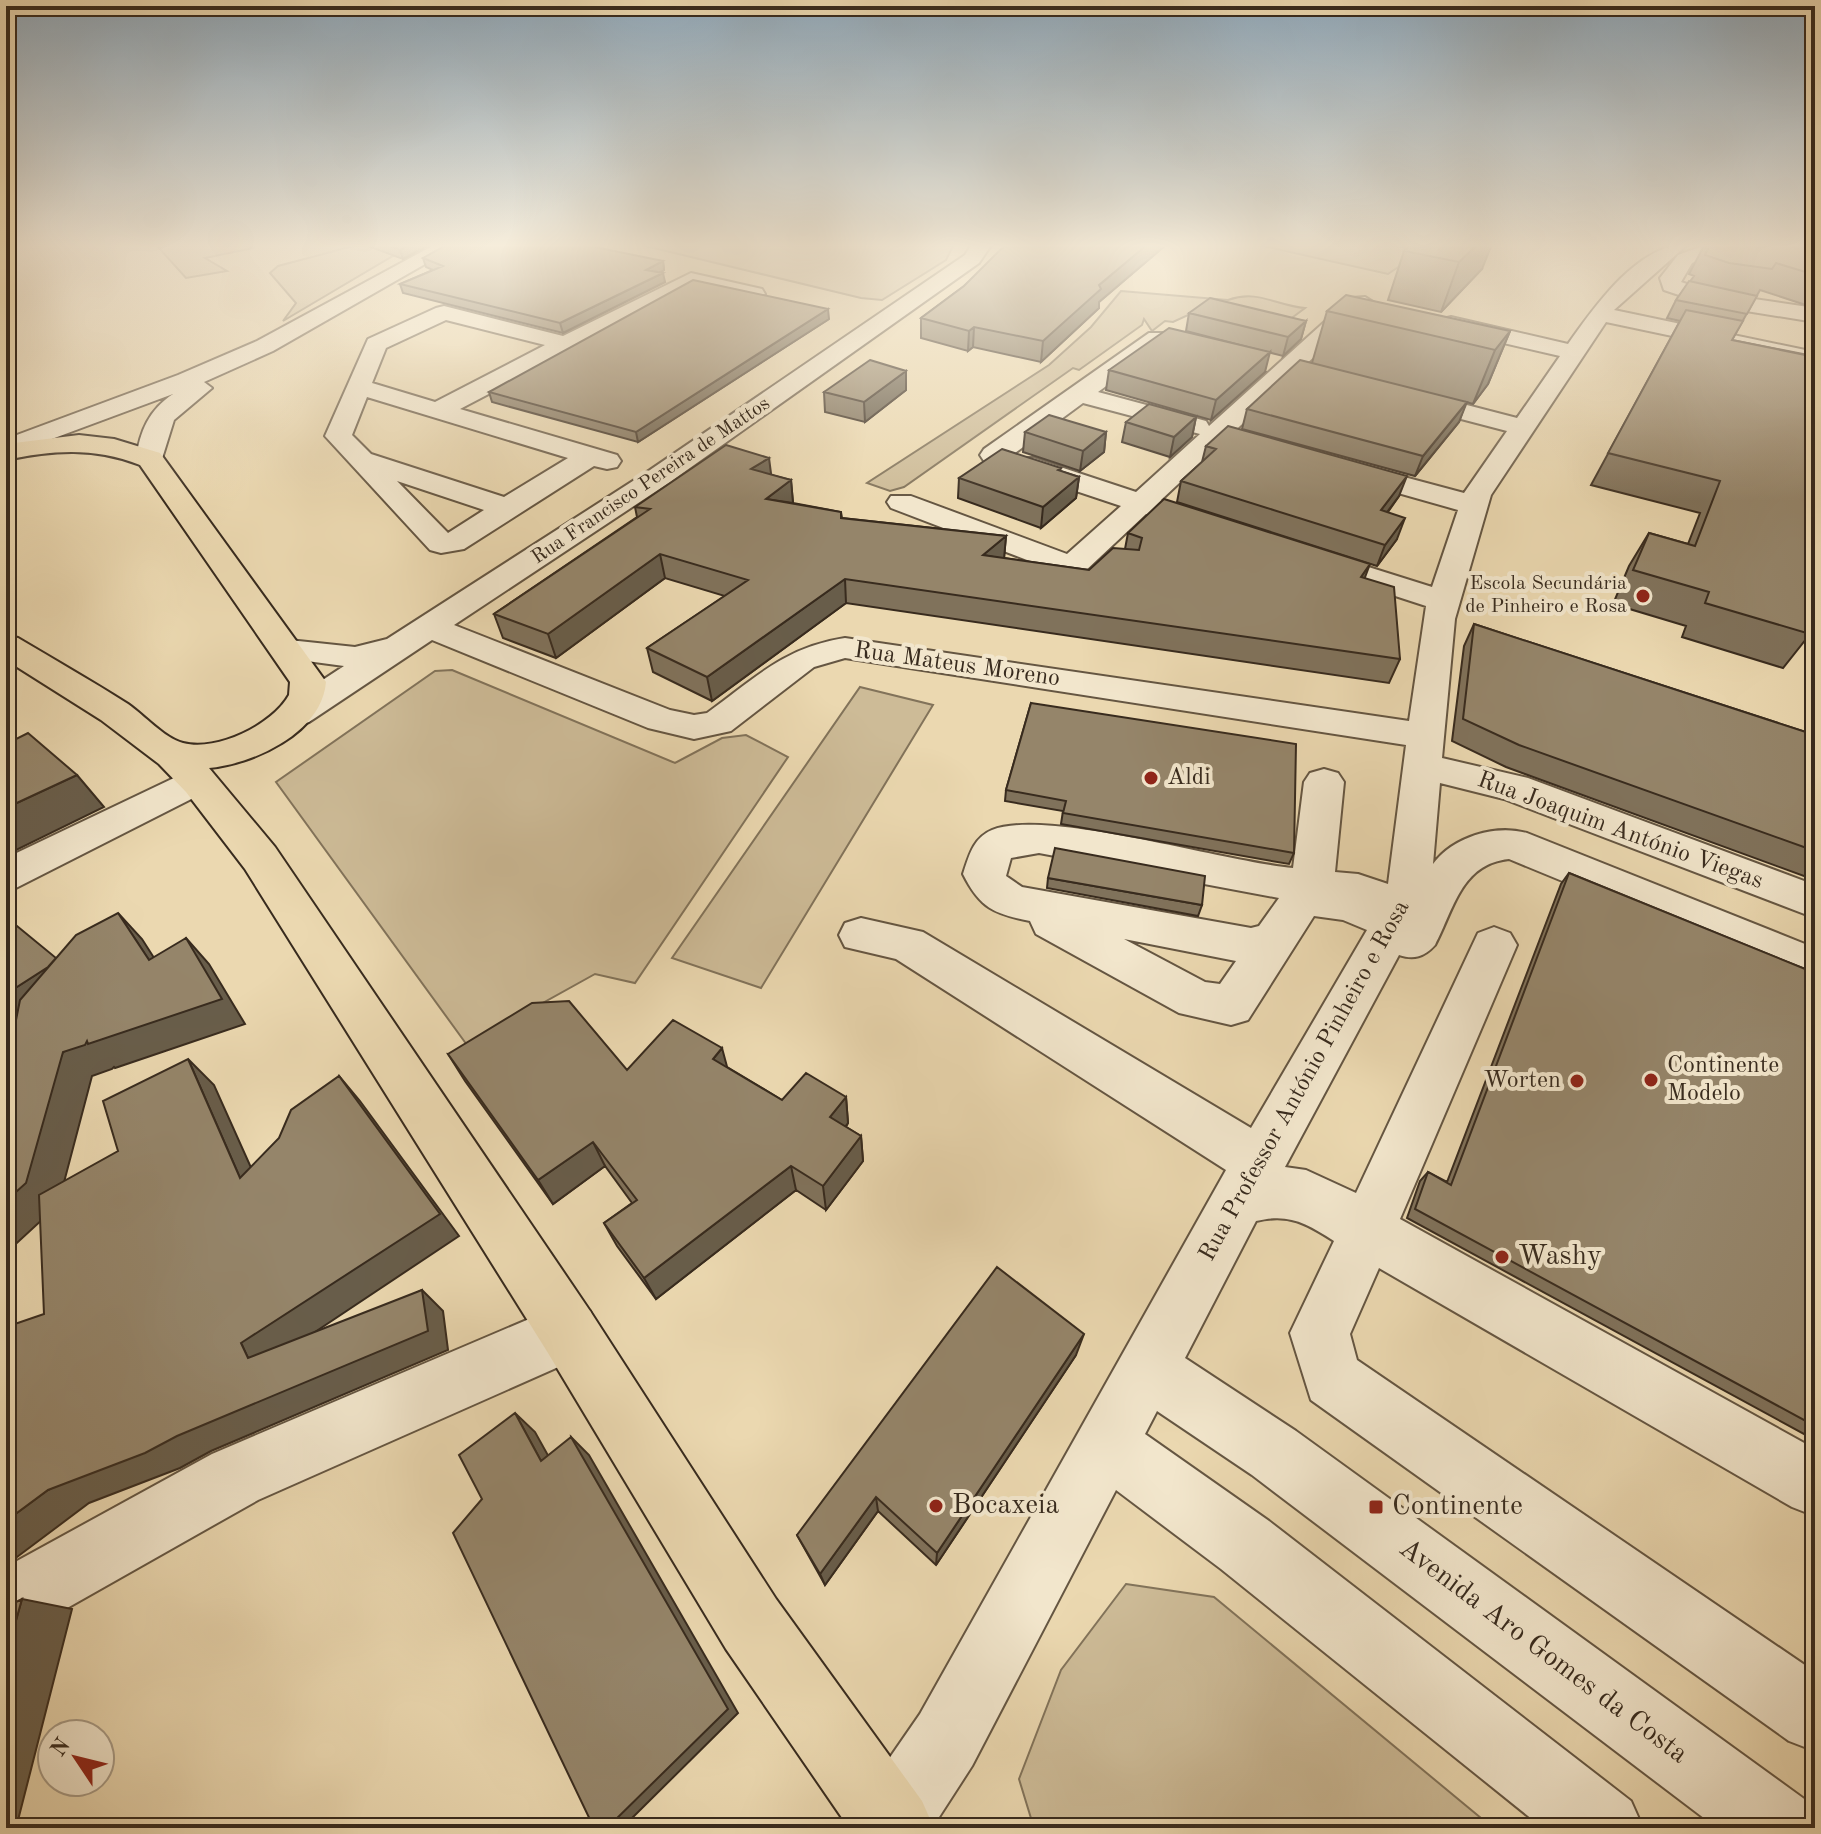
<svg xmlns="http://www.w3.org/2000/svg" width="1821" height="1834" font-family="'Old Standard TT',serif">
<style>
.green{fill:#cdbb97;stroke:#82735a;stroke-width:2}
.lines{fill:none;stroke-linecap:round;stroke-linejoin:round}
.minor-casing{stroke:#655642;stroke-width:4}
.major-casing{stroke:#382b1e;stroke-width:4}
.minor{fill:#f2e6cc;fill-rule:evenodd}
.major{fill:#ebd8b0;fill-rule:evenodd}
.wall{fill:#80725b;stroke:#382b1e;stroke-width:2}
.shaded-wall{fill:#685d4a;stroke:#382b1e;stroke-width:2}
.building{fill:#95856a;stroke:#382b1e;stroke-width:2}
.poi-dot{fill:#8f2418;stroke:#f2e6cc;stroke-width:3}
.labels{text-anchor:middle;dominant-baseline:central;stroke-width:8;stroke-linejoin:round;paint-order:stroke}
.far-street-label{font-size:20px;fill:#382b1e;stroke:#f2e6cc}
.far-poi-label{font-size:20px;fill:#382b1e;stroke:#f2e6cc;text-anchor:end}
.street-label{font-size:24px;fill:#382b1e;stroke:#f2e6cc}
.poi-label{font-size:24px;fill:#382b1e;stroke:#f2e6cc;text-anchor:start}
.near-poi-label{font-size:28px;fill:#382b1e;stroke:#f2e6cc;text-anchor:start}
.near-street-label{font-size:28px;fill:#382b1e;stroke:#f2e6cc}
</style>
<rect width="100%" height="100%" fill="#ebd8b0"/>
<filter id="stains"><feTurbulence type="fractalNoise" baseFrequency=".0025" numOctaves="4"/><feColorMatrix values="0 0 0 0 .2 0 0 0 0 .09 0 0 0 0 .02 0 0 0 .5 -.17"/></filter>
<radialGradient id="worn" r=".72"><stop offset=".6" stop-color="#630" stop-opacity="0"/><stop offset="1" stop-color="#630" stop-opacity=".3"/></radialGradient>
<path class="green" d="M174 244H257L253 248 205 258 227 271 186 278 158 247Z
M361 244H413L283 321 296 303 270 273 278 266Z
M637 244H954L946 260 882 300 861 298Z
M1254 244H1386L1422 251 1388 274Z
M1121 291 1228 300C1258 289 1277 306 1305 308L1281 326 1201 309 1173 322 1165 321 1152 331 1144 319 1142 325 1079 370 1073 368 904 487 890 491 867 483 1049 365 1091 327Z
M452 670 675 763 722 738 746 735 788 757 635 983 595 974 467 1045 276 782 435 671Z
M860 687 933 705 761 988 672 958Z
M1126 1584 1214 1597 1493 1828H1034L1019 1779 1061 1670Z"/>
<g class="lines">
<defs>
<path id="minor" d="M436 244H460L273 351 204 382 212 388 174 420 160 465H140L136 459C140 431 149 410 173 394L6 456V439L178 375 257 341Z
M972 244H992L979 263 670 482 454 625 670 710 694 715 707 713C755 678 785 647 845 638L1409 721 1426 606 1297 564 1293 557 1297 550 1308 548 1432 587 1458 510 1338 476 1334 470 1338 464 1348 462 1464 493 1507 431 1396 402 1392 397 1396 392 1405 389 1517 418 1560 356 1443 329 1440 324 1443 319 1451 317 1568 344C1595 306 1638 244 1688 244L1614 310 1815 352V366L1606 322 1491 495 1455 619 1442 758 1528 778 1815 885V918L1504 799 1440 783 1433 864C1453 837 1495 824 1527 833L1815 948V985L1509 859C1461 864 1454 909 1435 945 1424 957 1414 960 1399 955L1285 1167 1306 1170 1356 1193 1478 933 1494 927 1510 933 1517 945 1400 1219 1815 1449V1516L1792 1507 1379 1268 1350 1334 1357 1360 1815 1672V1751L1789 1741 1311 1400 1290 1333 1334 1241C1306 1223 1289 1213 1256 1221L1185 1358 1296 1431 1807 1801 1815 1828H1717L1252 1475 1157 1411 1145 1434 1269 1521 1631 1801 1643 1828H1543L1221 1569 1116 1490 972 1766 932 1828H855L853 1822 864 1795 920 1714 1226 1170 896 959 845 947 839 935 845 923 861 918 923 932 1251 1128 1367 930 1343 920 1314 916 1248 1020 1231 1025 1179 1013 1036 934 1030 921C994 914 980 908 963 874 969 856 973 838 992 830 1046 808 1225 862 1293 868L1304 782 1310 773 1324 769 1338 773 1344 782 1335 872 1358 874 1388 884 1406 745 845 658 814 667 731 731 694 739 648 728 432 640 309 722 296 726 283 722 278 714 283 706 344 666 277 657 272 650 277 643 289 640 355 647 387 639 650 470 965 255ZM1039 853 1279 898 1259 926 1251 928 1022 887 1006 876 1011 858ZM1124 939 1236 961 1220 984 1205 982Z
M1708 244H1736L1692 263 1681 282 1713 293 1815 308V322L1709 305 1664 290 1660 278 1678 255Z
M691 273 762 289 765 294 754 300 694 286 460 409 617 455 621 461 617 467 607 469 594 466 464 549 441 553 430 550 325 436 368 339 436 308 444 306 563 336ZM446 320 545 345 435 402 372 383 386 348ZM367 397 568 458 504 497 371 454 352 435ZM397 481 484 510 448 533Z
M1365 297 1376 304 1373 309 1364 310 1161 500 1173 504 1178 510 1173 516 1163 519 1146 514 1083 573H1061L891 508 887 502 891 496H911L1067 554 1121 506 1013 470 1009 464 1013 458H1033L1136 492 1200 434 1083 403 1004 461H984L980 455 984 449 1149 333H1165L1169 338 1165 343 1098 392 1206 421 1209 426 1351 298Z
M197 767 211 771 217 780 211 789 6 893V858Z
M569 1302 590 1311 599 1332 590 1353 258 1500 30 1629 6 1639V1567L212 1454Z"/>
<path id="major" d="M79 435 114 439 160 453 326 682C322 733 253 764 209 768L275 847 590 1311 776 1599 922 1801 934 1828H849L726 1649 548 1353 245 869 186 792 159 764 101 720 6 660V635L18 638C55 660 92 681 128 704 144 715 164 738 183 743 217 752 272 725 289 695L290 682 140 465C95 447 53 450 6 460V444Z"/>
</defs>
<use href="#minor" class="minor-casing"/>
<use href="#major" class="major-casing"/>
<use href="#minor" class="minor"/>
<use href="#major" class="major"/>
</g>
<path class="wall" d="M363 244H430L403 259Z
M1010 244H1167L1099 302V308L1041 362 973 347 968 351 921 338V318L964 286Z
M1411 244 1482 269 1441 312 1388 300 1404 251Z
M1705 244H1815V308L1760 290 1732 340 1813 356 1815 353V624H1812L1810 634 1783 668 1682 637 1686 626 1613 604 1629 566 1649 533 1688 544 1700 513 1591 485 1680 321 1667 318 1676 300 1694 276 1689 274Z
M423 258 663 261 664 270 660 273 665 282 563 333 403 293 400 284 433 270 426 267Z
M1327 311 1510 331 1488 384 1473 404 1466 402 1459 422 1415 476 1242 429 1247 409 1312 363Z
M1189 313 1306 321 1301 339 1283 356 1186 331Z
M829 319 638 442 492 402 489 392Z
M1109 370 1265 372 1211 420 1106 390Z
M906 371V390L865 422 825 412 824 392Z
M1196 417 1192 437 1170 457 1122 442 1126 422Z
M1025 432H1106L1104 452 1080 471 1023 452Z
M1206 446 1399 496 1388 512 1397 539 1377 566 1177 502 1181 481 1202 462Z
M1061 468 1060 471 1079 477 1076 498 1041 528 958 498 959 478Z
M771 475 791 480 793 503 841 512 842 518 1006 536 1004 558 1089 570 1125 549 1128 533 1365 578 1400 659 1389 683 846 603 712 701 653 672 647 648 725 596 665 578 556 658 503 638 494 614 637 517 635 507Z
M1474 624 1815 735V880L1506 767 1452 741 1464 646Z
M1031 703 1294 853 1289 864 1061 824 1063 811 1005 801 1006 790Z
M1569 873 1815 973V1440L1407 1218 1420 1181 1428 1172 1447 1182 1561 884Z
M1048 878 1202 905 1198 916 1047 888Z
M448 1054 627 1070 727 1067 782 1100 846 1097 848 1123 846 1127 861 1136 863 1161 826 1210 796 1190 656 1299 617 1246 604 1223 632 1203 605 1166 553 1204 465 1081Z
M1076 1355 936 1565 878 1511 825 1585 797 1535Z"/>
<path class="shaded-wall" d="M411 244H430L403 259 400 250Z
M1148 244H1167L1099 302V308L1041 362 1043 341 1099 285Z
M1478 244H1492L1482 269 1441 312 1459 262Z
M663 261 664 270 648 279 646 270Z
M663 273 665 282 563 333 560 323Z
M828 309 829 319 638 442 636 432Z
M1306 321 1301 339 1283 356 1288 337Z
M974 327 973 347 968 351 969 331Z
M1510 331 1488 384 1473 404 1495 350Z
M1270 352 1265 372 1211 420 1216 400Z
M906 371V390L865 422 864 402Z
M1467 402 1459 422 1415 476 1423 456Z
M1196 417 1192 437 1170 457 1174 437Z
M1106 432 1104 452 1080 471 1083 451Z
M769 458 772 481 751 469Z
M1407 476 1399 496 1373 531 1381 510Z
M1079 477 1076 498 1041 528 1043 507Z
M791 480 793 503 766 499Z
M1405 518 1397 539 1377 566 1385 545Z
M1006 536 1004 559 983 555Z
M660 554 665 578 556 658 548 634Z
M1370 564 1361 588V577Z
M845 579 846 603 712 701 707 677Z
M77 775 104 807 6 855V808Z
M118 913 142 939 172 986 149 960Z
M186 938 209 964 245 1024 115 1068 114 1067 112 1069 92 1076 58 1205 6 1253V1201L63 1052 87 1041Z
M59 960 80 980 6 1027V994Z
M722 1048 729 1074 713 1059Z
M188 1059 214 1085 266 1201 240 1178Z
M339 1076 360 1101 459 1236 270 1362 248 1358 241 1343Z
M846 1097 848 1123 833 1142 830 1117Z
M861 1136 863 1161 826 1210 823 1186Z
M593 1142 605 1166 553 1204 538 1180Z
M791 1166 796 1190 656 1299 644 1278Z
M422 1290 443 1311 448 1350 211 1451 180 1468 89 1503 17 1557 6 1555V1521L48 1490Z
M1084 1334 1076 1355 936 1565 937 1553Z
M515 1413 535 1432 560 1477 541 1461Z
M571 1437 589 1455 738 1713 622 1828H607Z
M876 1497 878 1511 825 1585 820 1574Z
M22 1599 72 1609 16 1828H6V1656Z"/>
<path class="building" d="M384 244H411L400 250Z
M448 244H580L663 261 646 270 663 273 560 323 400 284 443 266 423 258Z
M1010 244H1148L1099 285 1101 289 1043 341 974 327 969 331 921 318 964 286 1001 249Z
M1411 244H1478L1459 262 1404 251Z
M1705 244H1815V275L1776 263 1772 269 1729 263 1705 255 1708 249 1703 247Z
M693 280 828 309 636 432 489 392Z
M1689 281 1757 296 1747 314 1676 300Z
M1346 295 1510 331 1495 350 1327 311Z
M1210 298 1306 321 1288 337 1189 313Z
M1686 310 1743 321 1732 340 1815 357V611L1810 634 1705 603 1709 592 1633 570 1649 533 1695 546 1720 481 1608 453Z
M1169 328 1270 352 1216 400 1109 370Z
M870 360 906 371 864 402 824 392Z
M1300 360 1467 402 1423 456 1247 409Z
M1149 404 1196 417 1174 437 1126 422Z
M1049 415 1106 432 1083 451 1025 432Z
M1228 426 1407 476 1381 510 1405 518 1385 545 1181 481 1216 449 1206 446Z
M726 445 769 458 751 469 791 480 766 499 841 512V518L1006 536 983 555 1089 570 1113 548 1139 550 1142 538 1128 533 1164 499 1370 564 1361 577 1394 587 1400 659 845 579 707 677 647 648 748 580 660 554 548 634 494 614 650 509 635 507Z
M1002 449 1061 468 1058 470 1079 477 1043 507 959 478Z
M1474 624 1815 735V851L1519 745 1463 719Z
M1031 703 1296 744 1294 853 1063 813 1066 801 1006 790Z
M28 733 77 775 6 808V744Z
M1055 848 1205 876 1202 905 1048 878Z
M1569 873 1815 973V1426L1415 1209 1428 1172 1451 1185Z
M118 913 149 960 186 938 222 999 88 1044 87 1041 85 1045 63 1052 26 1183 6 1201V1070L20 1000 76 935Z
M6 917 56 958 48 967 6 994Z
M569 1001 627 1070 673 1020 722 1048 713 1059 782 1100 806 1073 846 1097 830 1117 861 1136 823 1186 791 1166 644 1278 604 1223 637 1200 593 1142 538 1180 448 1054 532 1003Z
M188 1059 240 1178 279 1138 291 1110 339 1076 440 1214 241 1343 248 1358 422 1290 428 1331 177 1436 145 1453 48 1490 6 1521V1327L44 1314 39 1195 118 1151 103 1101Z
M997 1267 1084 1334 937 1553 876 1497 820 1574 797 1535Z
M515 1413 541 1461 571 1437 728 1709 607 1828H594L453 1533 482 1499 459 1455Z
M22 1599 6 1656V1607Z"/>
<linearGradient id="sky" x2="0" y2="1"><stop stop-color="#91abbe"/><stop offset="0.49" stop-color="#f6eddb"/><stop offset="1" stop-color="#f6eddb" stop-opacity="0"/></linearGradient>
<rect width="1821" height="501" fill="url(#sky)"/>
<g class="poi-dot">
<circle cx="1643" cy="596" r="8"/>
<circle cx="1151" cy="778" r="8"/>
<circle cx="1651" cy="1080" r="8"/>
<circle cx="1577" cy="1081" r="8"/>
<circle cx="1502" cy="1257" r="8"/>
<circle cx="936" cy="1506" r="8"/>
<rect x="1368" y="1499" width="16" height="16" rx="4"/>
</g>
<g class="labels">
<g class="far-street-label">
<text transform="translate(651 481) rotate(-34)">Rua Francisco Pereira de Mattos</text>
</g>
<g class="far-poi-label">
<text x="1627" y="584">Escola Secundária<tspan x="1627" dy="23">de Pinheiro e Rosa</tspan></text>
</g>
<g class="street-label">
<text transform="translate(957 665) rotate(8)">Rua Mateus Moreno</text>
<text transform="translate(1620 831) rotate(20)">Rua Joaquim António Viegas</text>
<text transform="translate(1305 1081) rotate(-61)">Rua Professor António Pinheiro e Rosa</text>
</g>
<g class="poi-label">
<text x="1167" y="778">Aldi</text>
<text x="1667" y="1066">Continente<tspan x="1667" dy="28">Modelo</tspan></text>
<text x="1561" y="1081" text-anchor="end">Worten</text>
</g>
<g class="near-poi-label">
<text x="1518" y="1257">Washy</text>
<text x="952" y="1506">Bocaxeia</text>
<text x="1392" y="1507">Continente</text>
</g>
<g class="near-street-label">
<text transform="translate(1543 1652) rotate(37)">Avenida Aro Gomes da Costa</text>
</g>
</g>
<rect width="1821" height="1834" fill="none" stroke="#ebd8b0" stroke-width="32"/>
<rect x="8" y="8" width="1805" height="1818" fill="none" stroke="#382b1e" stroke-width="4"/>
<rect x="16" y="16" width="1789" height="1802" fill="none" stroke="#382b1e" stroke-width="2"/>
<g transform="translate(76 1758) rotate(305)"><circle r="38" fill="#f2e6cc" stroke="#a89b86" stroke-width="2"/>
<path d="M0-6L14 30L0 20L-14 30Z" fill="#8f2418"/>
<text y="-12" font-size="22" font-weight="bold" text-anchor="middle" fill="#382b1e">N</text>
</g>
<rect width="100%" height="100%" filter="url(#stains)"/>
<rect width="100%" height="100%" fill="url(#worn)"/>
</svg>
